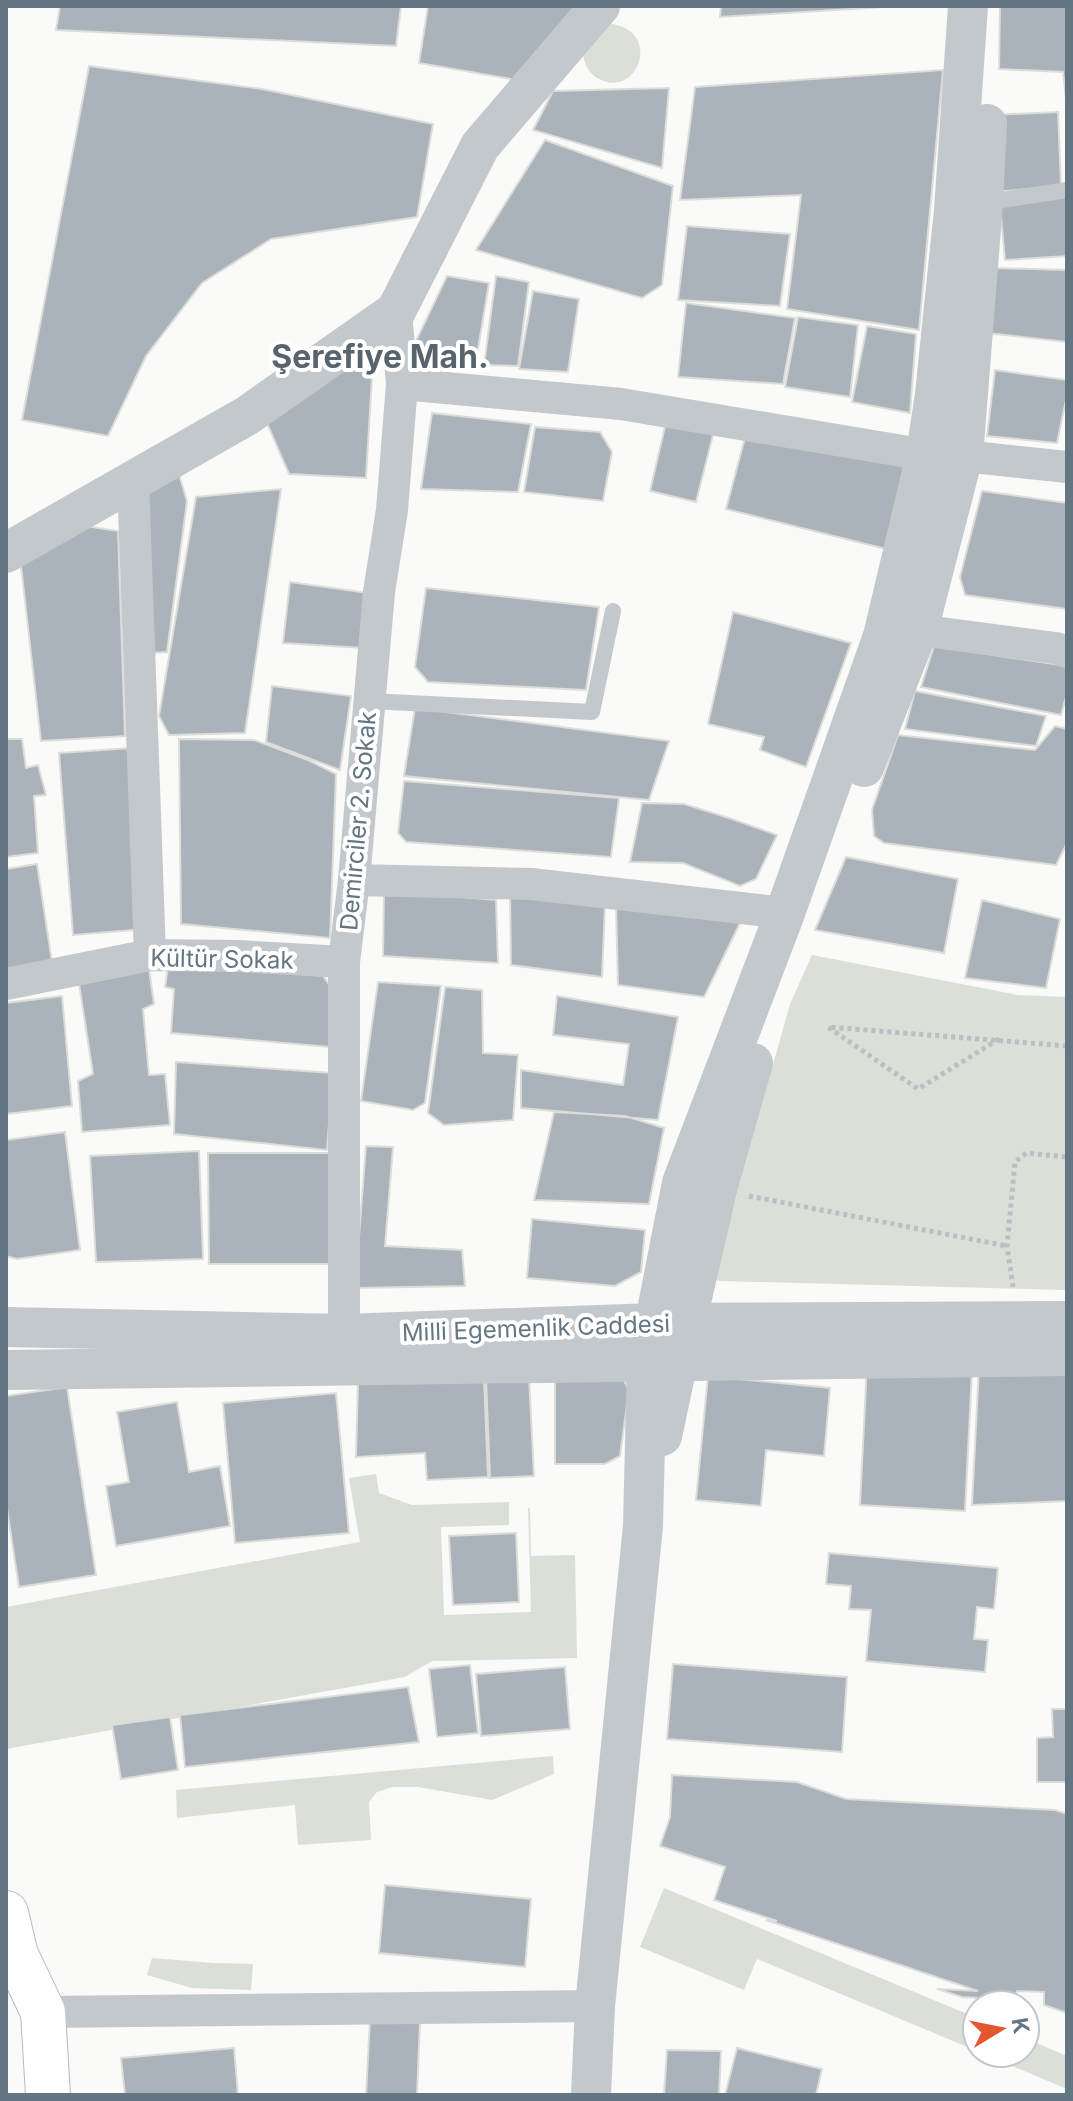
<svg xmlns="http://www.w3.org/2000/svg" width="1073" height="2101" font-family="Inter,sans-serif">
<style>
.green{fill:#dadfd7}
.building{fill:#aab3b9;stroke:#dcdcda;stroke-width:2}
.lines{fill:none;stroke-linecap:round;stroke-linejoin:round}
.secondary-casing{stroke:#b3babf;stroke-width:46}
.path{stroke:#bbbfc2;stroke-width:5;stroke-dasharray:4 4;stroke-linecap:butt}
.service{stroke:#c3c8cc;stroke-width:16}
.minor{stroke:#c3c8cc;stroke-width:32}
.tertiary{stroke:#c3c8cc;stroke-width:40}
.secondary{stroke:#fff;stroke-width:44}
.labels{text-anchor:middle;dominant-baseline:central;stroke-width:8;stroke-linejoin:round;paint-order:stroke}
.street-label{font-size:24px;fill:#657683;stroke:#fff}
.district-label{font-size:32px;font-weight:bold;fill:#57646e;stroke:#fff}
</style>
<rect width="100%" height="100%" fill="#fafaf8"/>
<path class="green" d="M612 24C662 32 638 97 601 80 590 75 585 66 583 55L602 26Z
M812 955 1018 995 1067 997V1290L720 1281 713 1279 790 1004Z
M376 1474 379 1493 412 1505 509 1502V1525L441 1527 444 1615 531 1612 528 1508H530L531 1556 575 1555 577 1658 432 1661 405 1677 6 1749V1607L360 1542 349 1478Z
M553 1756 554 1774 492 1800 418 1787H392L377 1792 369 1802 371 1840 298 1845 295 1805 177 1818 176 1790Z
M664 1888 977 2018V2051L757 1959 744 1990 640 1947Z
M152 1958 213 1963 253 1964 251 1990 192 1988 147 1975Z
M1025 2038 1067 2056V2089L982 2053H1025Z"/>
<path class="building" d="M60 6H401L396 46 56 30Z
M428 6H579L523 81 419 63Z
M721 6H900L720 17Z
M1000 6H1067V107L1063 72 999 69Z
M89 66 262 89 433 124 417 217 271 239 202 283 146 356 108 436 22 420Z
M943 70 919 330 787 309 801 195 680 200 695 87Z
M669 88 662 168 533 130 553 91Z
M1058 112 1061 186 995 192 991 115Z
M545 140 673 186 662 285 642 298 476 250Z
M1067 196V256L1005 260 1000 205Z
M687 226 790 234 780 306 678 300Z
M1067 267V342L988 333 994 268 1065 270Z
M447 276 489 283 476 361 413 347Z
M496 276 529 282 518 366 484 365Z
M533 291 579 299 568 372 519 369Z
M686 303 795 318 783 384 678 377Z
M798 317 858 325 850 397 785 387Z
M867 326 916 334 910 413 852 402Z
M355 361 372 377 366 478 289 474 263 414Z
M995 370 1067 380V395L1057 443 987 436Z
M432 413 531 424 518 492 421 489Z
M667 418 714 431 696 502 650 491Z
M535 427 600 432 612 452 603 501 524 492Z
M746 434 908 467 886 549 726 509Z
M178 471 187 501 167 652 149 653 139 482Z
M281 489 245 733 169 735 159 716 196 497Z
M982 491 1067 503V609L965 595 960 577Z
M79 525 118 531 125 736 41 741 20 557Z
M290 582 368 593 363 648 283 643Z
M426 588 599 607 586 690 428 682 415 667Z
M733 612 851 643 806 767 760 750 764 737 708 724Z
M934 646 1067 666V693L1061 715 921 687Z
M272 686 351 696 340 770 266 742Z
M915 691 1046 716 1036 746 905 729Z
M415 708 669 741 649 800 404 776Z
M1055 726 1067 729V843L1056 865 884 843 874 836 872 810 898 735 1035 750Z
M6 739H22L26 768 38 765 46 795 34 796 38 853 6 857Z
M179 739 254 740 308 760 336 774 330 938 181 924Z
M132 748 145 929 73 935 59 753Z
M404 781 619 798 611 857 406 842 398 833Z
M642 803 684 804 729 818 777 835 756 879 740 886 683 863 630 862Z
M846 857 958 879 944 953 815 930Z
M37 864 52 962 6 969V869Z
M384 890 496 900 498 963 383 956Z
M510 895 605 905 602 977 511 965Z
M982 900 1060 919 1046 988 965 978Z
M616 906 742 919 704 997 618 985Z
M169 961 323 976 335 993 330 1047 171 1033 174 989 165 987Z
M149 969 154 1004 143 1009 149 1075 165 1074 170 1125 82 1132 78 1081 93 1074 78 977Z
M378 982 441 986 425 1103 413 1110 361 1101Z
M445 987 482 990 483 1053 518 1055 513 1120 444 1125 428 1113Z
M62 996 72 1106 6 1114V1003Z
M557 996 678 1017 658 1120 521 1108V1070L623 1085 629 1044 553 1035Z
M176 1062 333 1073 327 1150 174 1134Z
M554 1112 625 1116 664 1128 649 1204 534 1200Z
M65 1132 80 1250 17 1259 6 1256V1140Z
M366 1146 393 1147 385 1246 462 1250 465 1286 355 1288Z
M199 1151 203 1259 96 1262 90 1156Z
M208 1153H331V1264H209Z
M532 1219 645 1230 641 1272 615 1286 527 1278Z
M867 1364 972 1370 965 1511 860 1505Z
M979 1367 1067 1369V1501L972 1505Z
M708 1376 830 1388 824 1456 766 1450 761 1506 696 1500Z
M484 1377 488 1477 427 1480 425 1453 356 1457 358 1382Z
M529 1377 534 1476 490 1478 486 1379Z
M555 1377H622L629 1390 620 1456 605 1464H555Z
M67 1387 96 1575 19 1587 6 1502V1396Z
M336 1393 349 1533 235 1543 223 1403Z
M177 1402 189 1472 220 1466 230 1526 116 1546 106 1486 129 1482 117 1412Z
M516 1533 519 1602 453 1605 449 1536Z
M829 1553 998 1568 994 1609 977 1607 974 1639 988 1640 985 1672 866 1661 871 1610 849 1609 851 1586 826 1584Z
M673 1664 847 1677 842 1752 667 1739Z
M470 1665 478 1733 437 1737 429 1669Z
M565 1667 570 1729 481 1736 476 1674Z
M408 1687 419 1742 185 1767 180 1715Z
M1052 1709H1067V1782H1037V1738L1053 1737Z
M170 1717 178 1770 121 1779 112 1725Z
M672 1775 797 1782 846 1799 1055 1810 1067 1814V2013L1044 2005V1992L1017 1991 1015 2000 962 1997 937 1989 978 1991 766 1920 777 1921 714 1900 725 1867 660 1846 670 1817Z
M385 1885 531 1899 525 1967 379 1953Z
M370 2019 420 2021 417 2095H366Z
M234 2048 238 2095H125L121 2058Z
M737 2048 822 2069 816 2095H725Z
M667 2050 721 2051 719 2095H664Z"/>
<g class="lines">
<defs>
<path id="secondary" d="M6 1913 16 1955 43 2012 48 2095"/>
</defs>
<use href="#secondary" class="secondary-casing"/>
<path class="path" d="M999 1039 918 1089 828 1027 1067 1046
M749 1196 1007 1246
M1013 1287 1007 1246 1015 1162 1026 1153 1067 1157"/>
<path class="service" d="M983 203 1067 190
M369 701 592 712 613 611"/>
<path class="minor" d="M402 384 621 404 926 455 963 456 1067 467
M133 479 150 955
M918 630 1056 648 1067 652
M354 880 531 884 785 913
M6 984 150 955 238 956 344 962
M344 1334V962L354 880 379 592 392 510 402 384 396 311
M43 2012 595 2006"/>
<path class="tertiary" d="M6 553 248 415 396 311 480 146 600 6
M864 767 918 630 963 456 983 203 987 124
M6 1327 344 1334 654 1323 1067 1321
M6 1370 1067 1356
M662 1436 686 1323 717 1190 753 1063
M591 2095 595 2006 643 1526 647 1362 682 1183 785 913 883 636 926 455 935 394 954 210 968 6"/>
<use href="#secondary" class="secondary"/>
</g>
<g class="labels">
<g class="street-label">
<text transform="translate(358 821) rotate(-85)">Demirciler 2. Sokak</text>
<text transform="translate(222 959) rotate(1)">Kültür Sokak</text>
<text transform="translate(536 1328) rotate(-2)">Milli Egemenlik Caddesi</text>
</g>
<g class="district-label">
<text x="380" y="356">Şerefiye Mah.</text>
</g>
</g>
<rect width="1073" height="2101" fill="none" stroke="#657683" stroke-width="16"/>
<g transform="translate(1001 2029) rotate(80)"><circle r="38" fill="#ffffff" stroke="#c1c8cd" stroke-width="2"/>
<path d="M0-6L14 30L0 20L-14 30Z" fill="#e4572e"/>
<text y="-12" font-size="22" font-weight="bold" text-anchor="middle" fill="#657683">K</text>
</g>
</svg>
